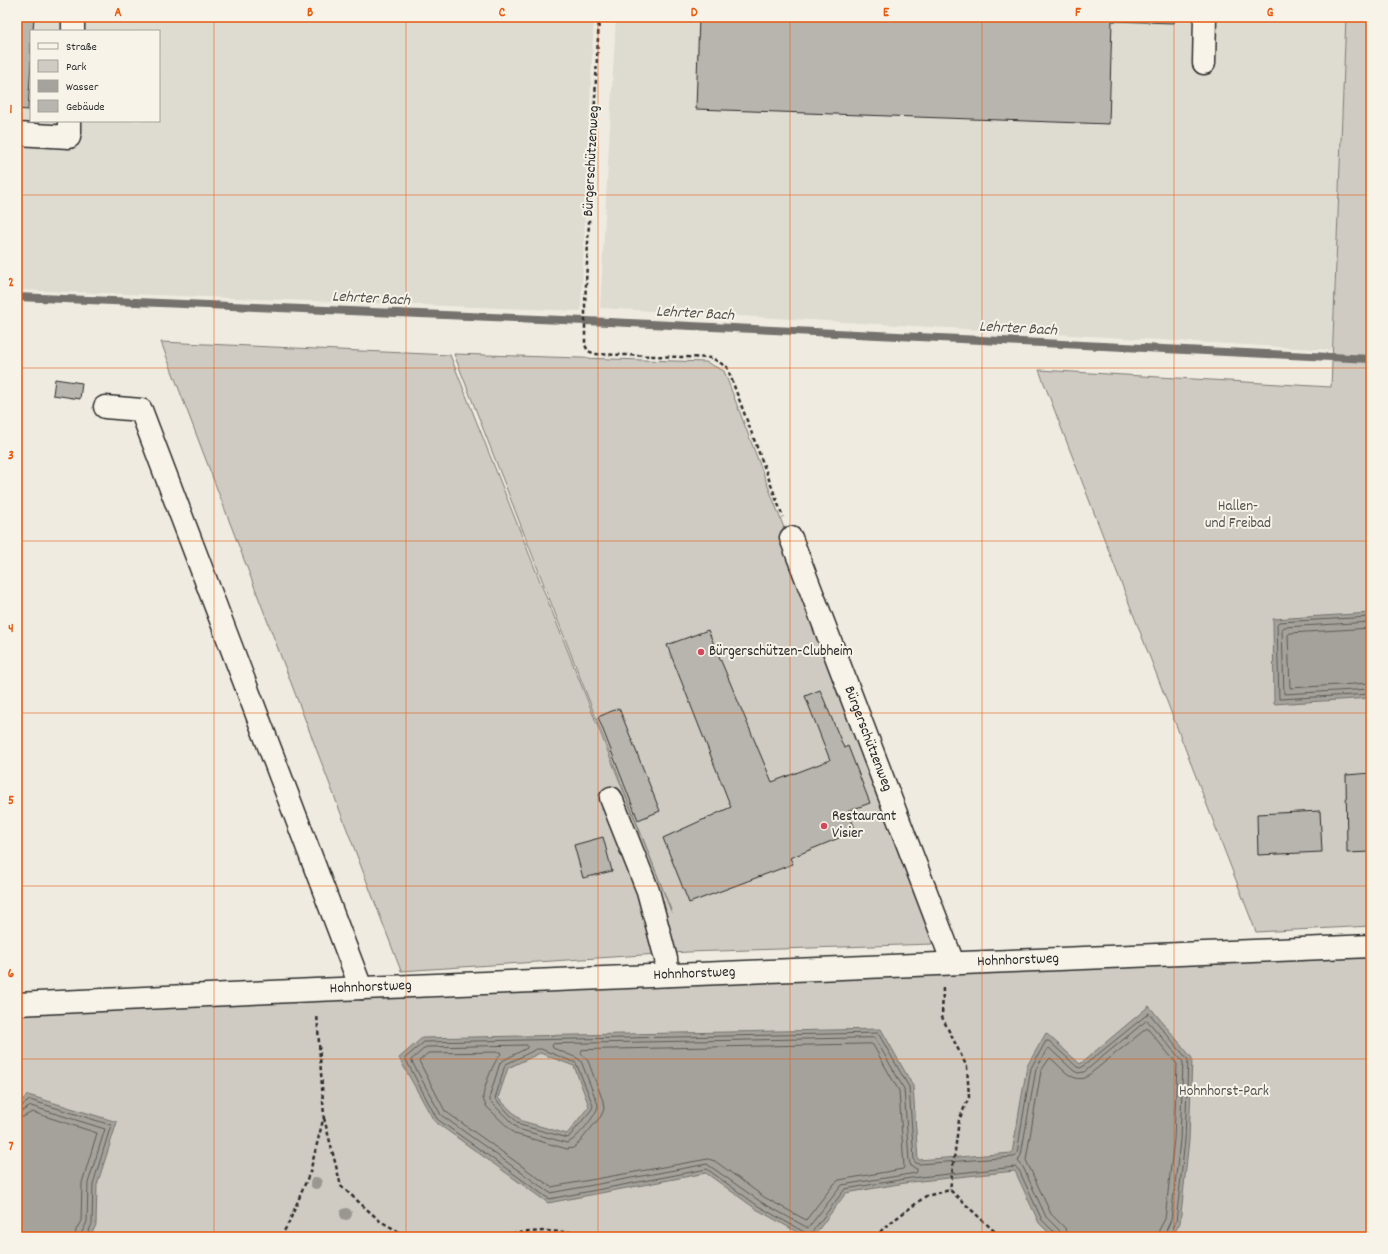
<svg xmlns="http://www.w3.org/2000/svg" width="1388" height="1254" font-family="Dekko,sans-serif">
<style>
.built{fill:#dedbd1;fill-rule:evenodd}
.green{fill:#cfcbc2;stroke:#7d7b76}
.water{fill:#a4a29a;stroke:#74726e;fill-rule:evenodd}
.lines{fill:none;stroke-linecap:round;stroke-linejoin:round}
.shore{stroke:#5b5b57;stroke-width:1}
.stream{stroke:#74726e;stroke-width:8}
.building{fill:#b8b5ae;stroke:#2b2b2b}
.minor-casing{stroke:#2b2b2b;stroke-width:25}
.path{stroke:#2b2b2b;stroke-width:2.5;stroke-dasharray:4 3;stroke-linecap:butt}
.minor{stroke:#f7f3e8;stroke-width:22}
.tree{fill:#9a9791}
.grid{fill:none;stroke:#e8590c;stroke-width:1;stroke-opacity:0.55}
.poi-dot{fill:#d1495b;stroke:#f7f3e8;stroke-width:1.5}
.labels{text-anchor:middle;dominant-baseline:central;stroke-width:4;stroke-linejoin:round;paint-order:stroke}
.street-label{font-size:15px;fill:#2b2b2b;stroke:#f7f3e8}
.park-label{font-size:15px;fill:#545351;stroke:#f7f3e8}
.poi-label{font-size:15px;fill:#2b2b2b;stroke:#f7f3e8;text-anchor:start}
.water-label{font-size:16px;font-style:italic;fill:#555552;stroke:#f7f3e8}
.neatline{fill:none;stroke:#e8590c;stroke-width:1.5}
.grid-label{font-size:13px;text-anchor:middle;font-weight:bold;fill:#e8590c}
</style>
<rect width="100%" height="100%" fill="#efebe0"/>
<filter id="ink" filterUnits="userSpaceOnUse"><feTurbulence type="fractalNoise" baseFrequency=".025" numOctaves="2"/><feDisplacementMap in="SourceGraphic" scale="8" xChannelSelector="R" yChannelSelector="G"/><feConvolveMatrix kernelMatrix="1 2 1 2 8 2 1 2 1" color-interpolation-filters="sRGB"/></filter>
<g filter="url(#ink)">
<path class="built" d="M17 17H594L581 311 17 290ZM31 31H159V121H31Z
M616 17H1346L1332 350 600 308Z"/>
<path class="green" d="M1346 17H1371V926L1256 932 1039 370 1331 387Z
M161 342 450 355 672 913 454 354 706 362 724 371 939 933 933 944 688 952 401 971Z
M1371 942V1237H17V1009L945 952Z"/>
<path class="water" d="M1371 613V698L1274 704 1273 619Z
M1149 1006 1192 1058 1189 1140 1180 1223 1172 1237H1053L1039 1223 1015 1171 911 1182 846 1193 813 1237H806L756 1209 706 1173 548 1203 434 1121 399 1058 422 1038 881 1029 913 1086 918 1160 1012 1153 1027 1066 1046 1033 1080 1064ZM540 1053 574 1066 589 1106 567 1134 522 1121 498 1098 508 1068Z
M28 1095 117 1122 97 1185 96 1225 90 1237H17V1104Z"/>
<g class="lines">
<path class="shore" d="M1371 617 1279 622 1277 624 1279 699 1371 694
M1371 622 1284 627 1282 629 1284 694 1371 689
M1371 628 1290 633 1288 635 1290 688 1371 683
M875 1038 904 1089 909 1160 911 1166 917 1169V1171L916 1173 842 1185 808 1228 761 1202 707 1164 550 1193 441 1115 411 1060 426 1047 527 1045V1048L504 1060 500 1063 490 1095V1101L518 1129 567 1143C575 1141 598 1114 598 1105L581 1061 577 1058 553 1048 552 1046 553 1044Z
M871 1044 873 1045 899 1091 904 1167 903 1169 839 1180 834 1184 806 1220 764 1197 715 1161 708 1159 551 1187 445 1111 419 1061 428 1053 500 1052 501 1054C494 1060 483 1089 483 1098 484 1102 485 1104 487 1107L515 1134 567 1149 573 1148 578 1144 601 1116 604 1109 603 1101 588 1061 581 1053 582 1050Z
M537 1049H541L576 1063 593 1105 592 1109 568 1138 520 1125 495 1099 505 1065Z
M17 1107H20L30 1100 111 1125 93 1184 92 1224 86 1237
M17 1112 22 1111 31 1106 105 1129 88 1183 87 1222 82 1232 81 1237
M17 1118 23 1117 32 1112 97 1133 82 1183 81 1221 76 1230 75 1237
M1056 1237 1055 1233 1042 1220 1019 1170 1015 1167 911 1178 845 1189 809 1236 804 1232 758 1206 707 1169 549 1199 437 1119 405 1058 424 1042 878 1033 909 1087 914 1160 916 1163 919 1164 1014 1157 1017 1153 1031 1068 1046 1041H1049L1077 1067 1081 1068 1149 1013 1188 1060 1185 1140 1176 1222 1169 1237
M1061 1237 1059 1230 1046 1217 1023 1167 1018 1161 1021 1155 1036 1069 1047 1049 1049 1048 1074 1071 1078 1073 1084 1072 1147 1020 1183 1062 1180 1140 1171 1220 1165 1233 1164 1237
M1067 1237 1065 1228 1051 1214 1026 1160 1041 1071 1049 1059 1050 1058C1061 1066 1070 1082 1085 1078L1147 1028 1177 1064 1174 1139 1165 1219 1159 1230 1158 1237"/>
<path class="stream" d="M17 297 609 322 1371 359"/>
</g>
<path class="building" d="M17 17H34L33 31H31V63L28 110 17 109Z
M699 17H1175L1174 23 1112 21 1109 124 696 109Z
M55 379 82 383 80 399 53 395Z
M708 630 772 782 830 760 805 696 820 690 844 748 848 746 870 803 848 811 856 831 790 858 793 864 689 903 663 838 731 807 667 645Z
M619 708 660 811 638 820 598 717Z
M1371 773V852L1347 853 1346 775Z
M1320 811 1322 852 1258 855 1257 814Z
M603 837 612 871 583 878 574 845Z"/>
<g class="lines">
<defs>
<g id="minor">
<path d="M73 31V17"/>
<path d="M1204 63 1205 17"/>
<path d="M17 134 69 137V121"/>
<path d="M105 407 141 410 361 988"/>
<path id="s1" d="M791 538 953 963"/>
<path d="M611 798 648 891 666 959 667 975"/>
<path id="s2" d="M17 1004 315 990 1371 946"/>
</g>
</defs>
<use href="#minor" class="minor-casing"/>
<path class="path" d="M599 17 585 304V345L588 351 595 354 712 358 727 367 783 517
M943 988 942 1017 967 1067 969 1097 959 1120 950 1190
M324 1118 341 1186 380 1221 408 1237
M281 1237 290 1220 310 1172 324 1116 317 1014
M463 1237 544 1231 683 1237
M875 1237 886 1226 926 1196 950 1190 993 1230 1003 1237"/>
<use href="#minor" class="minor"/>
</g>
<g class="tree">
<circle cx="316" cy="1183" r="6"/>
<circle cx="346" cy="1214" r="6"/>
</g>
</g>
<path class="grid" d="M214 17V1237M406 17V1237M598 17V1237M790 17V1237M982 17V1237M1174 17V1237M17 195H1371M17 368H1371M17 541H1371M17 713H1371M17 886H1371M17 1059H1371"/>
<g class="poi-dot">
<circle cx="701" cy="652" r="4"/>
<circle cx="824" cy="826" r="4"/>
</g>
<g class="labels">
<g class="street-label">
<text transform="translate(592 161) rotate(-87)">Bürgerschützenweg</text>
<text stroke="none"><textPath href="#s1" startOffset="215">Bürgerschützenweg</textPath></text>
<text stroke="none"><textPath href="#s2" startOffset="1002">Hohnhorstweg</textPath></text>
<text stroke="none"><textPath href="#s2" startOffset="678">Hohnhorstweg</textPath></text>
<text stroke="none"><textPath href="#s2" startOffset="354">Hohnhorstweg</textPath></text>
</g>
<g class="park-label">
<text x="1238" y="507">Hallen-<tspan x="1238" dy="17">und Freibad</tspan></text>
<text x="1224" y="1092">Hohnhorst-Park</text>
</g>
<g class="poi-label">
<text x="709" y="652">Bürgerschützen-Clubheim</text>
<text x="832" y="817">Restaurant<tspan x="832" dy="17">Visier</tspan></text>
</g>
<g class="water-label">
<text transform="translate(371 299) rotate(3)">Lehrter Bach</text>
<text transform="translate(695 314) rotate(3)">Lehrter Bach</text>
<text transform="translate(1018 329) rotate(3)">Lehrter Bach</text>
</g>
</g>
<rect width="1388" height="1254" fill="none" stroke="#f7f3e8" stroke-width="44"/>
<rect x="30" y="30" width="130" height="92" fill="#f7f3e8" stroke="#a5a39c"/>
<rect x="38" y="43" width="20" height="6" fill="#f7f3e8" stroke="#a5a39c"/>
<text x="66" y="50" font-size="12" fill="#2b2b2b">Straße</text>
<rect x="38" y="60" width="20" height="12" fill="#cfcbc2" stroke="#a5a39c"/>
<text x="66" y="70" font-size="12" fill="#2b2b2b">Park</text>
<rect x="38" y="80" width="20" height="12" fill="#a4a29a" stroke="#a5a39c"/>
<text x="66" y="90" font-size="12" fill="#2b2b2b">Wasser</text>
<rect x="38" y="100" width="20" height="12" fill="#b8b5ae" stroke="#a5a39c"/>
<text x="66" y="110" font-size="12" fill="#2b2b2b">Gebäude</text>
<rect x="22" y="22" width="1344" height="1210" class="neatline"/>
<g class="grid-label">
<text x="118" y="16">A</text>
<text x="310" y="16">B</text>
<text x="502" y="16">C</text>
<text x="694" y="16">D</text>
<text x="886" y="16">E</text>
<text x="1078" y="16">F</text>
<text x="1270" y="16">G</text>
<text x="11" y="113">1</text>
<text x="11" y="286">2</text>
<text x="11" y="459">3</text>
<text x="11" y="632">4</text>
<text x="11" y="804">5</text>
<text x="11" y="977">6</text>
<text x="11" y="1150">7</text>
</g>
</svg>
